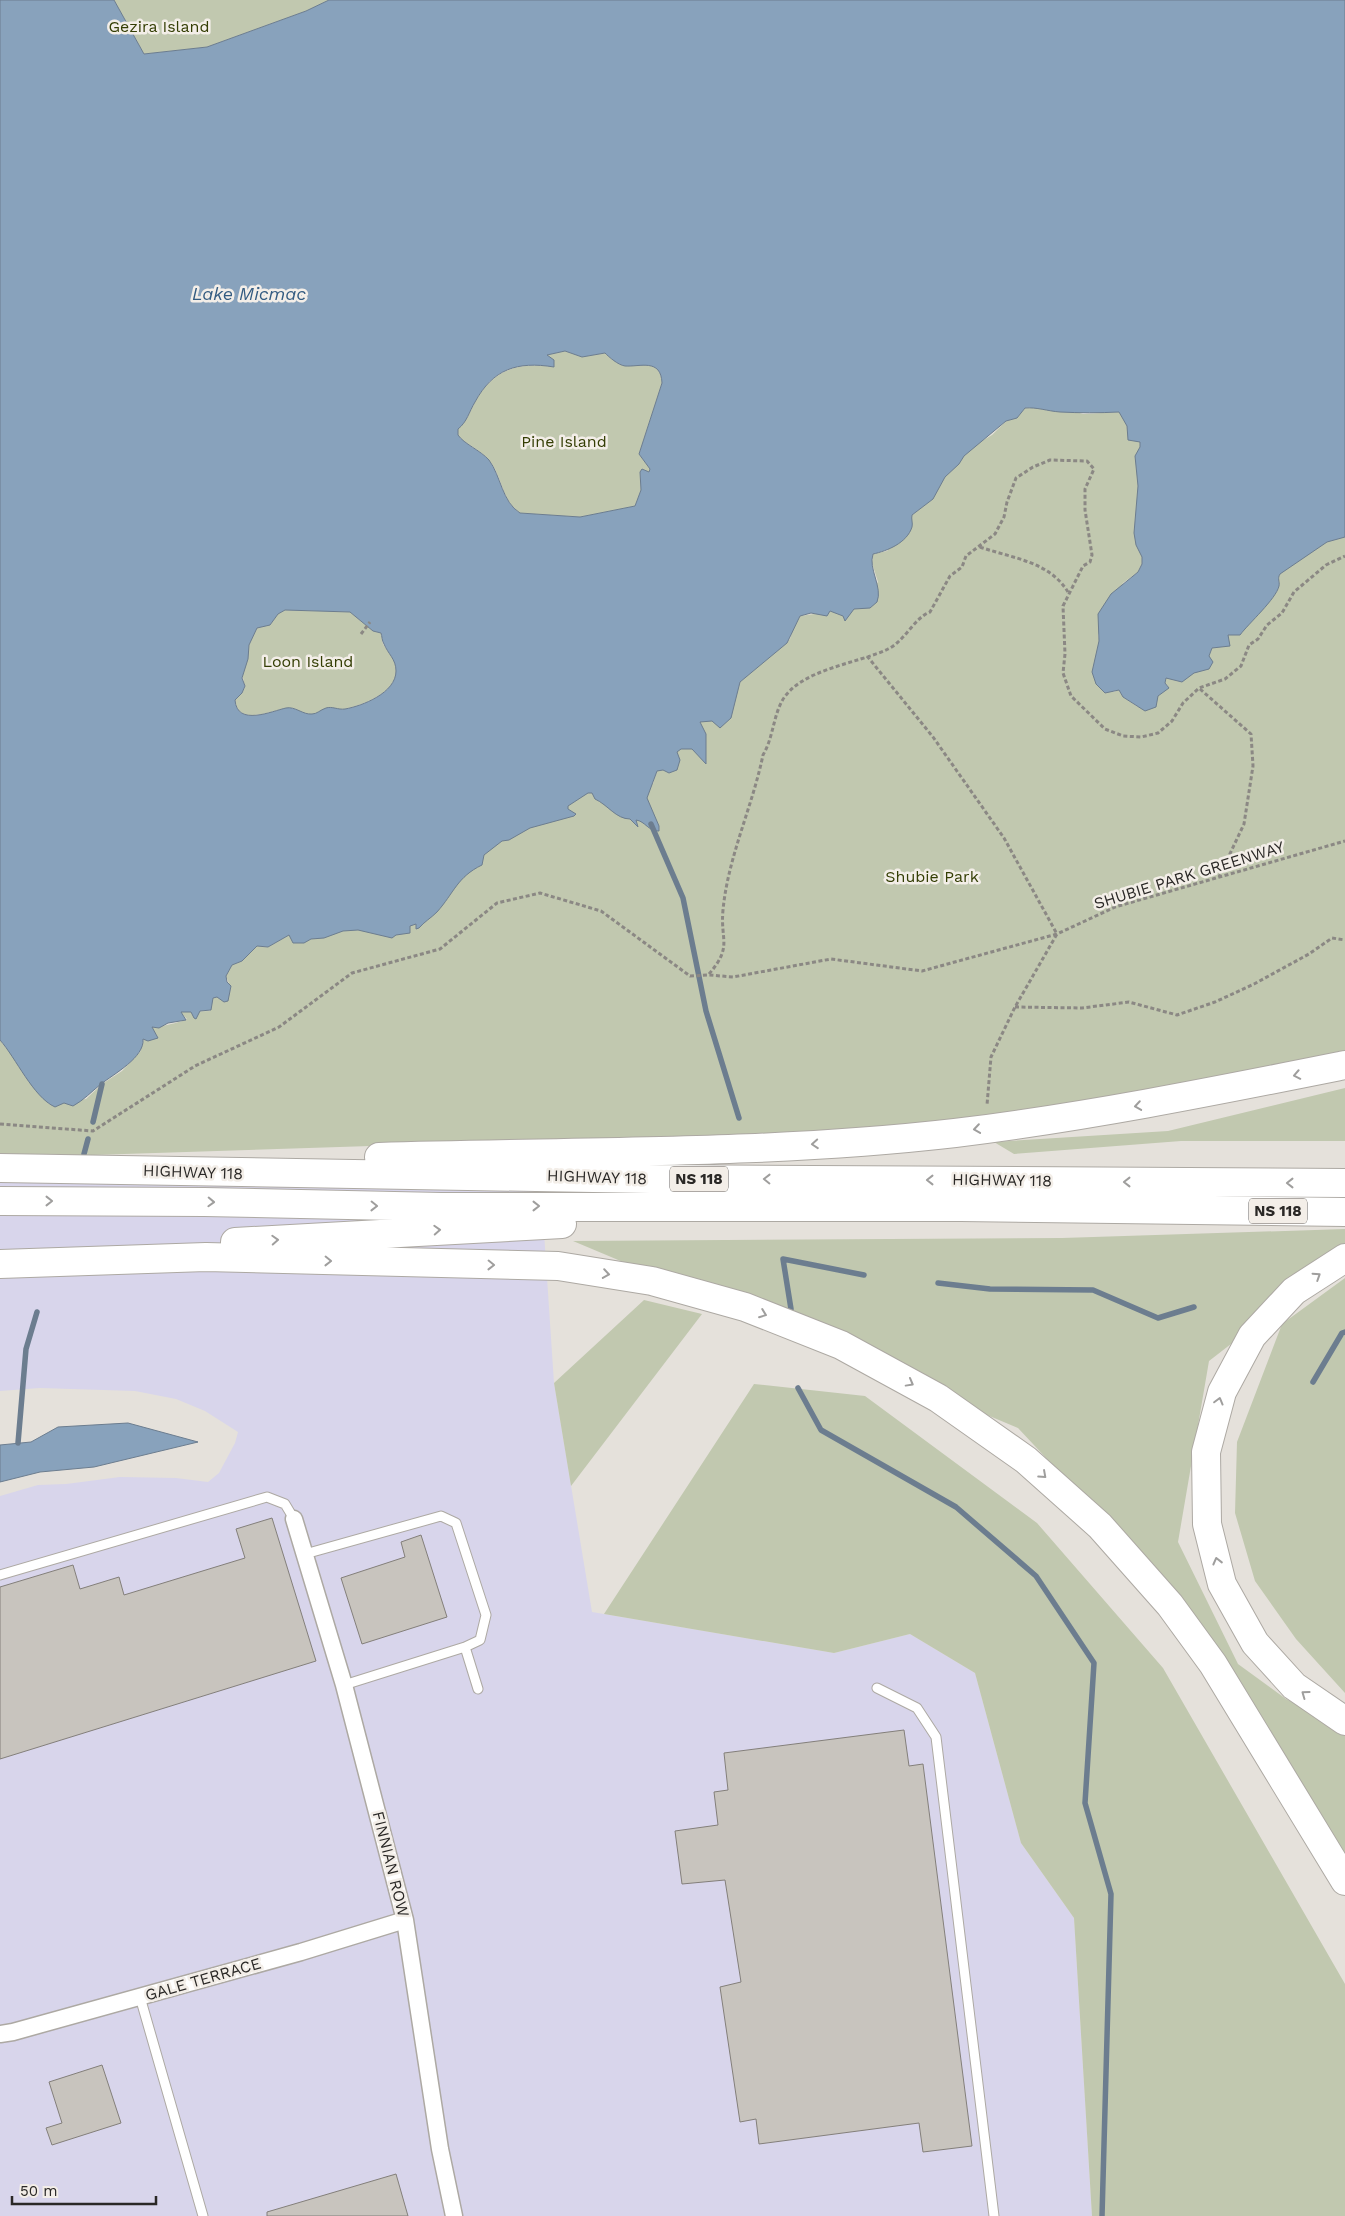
<svg xmlns="http://www.w3.org/2000/svg" width="1345" height="2216" font-family="'Work Sans',sans-serif">
<style>
.commercial{fill:#d8d5eb}
.green{fill:#c1c8af}
.water{fill:#88a2bc;stroke:#6c7d8f;fill-rule:evenodd}
.lines{fill:none;stroke-linecap:round;stroke-linejoin:round}
.stream{stroke:#6c7d8f;stroke-width:5.5}
.building{fill:#c8c4be;stroke:#837f7a}
.lane-casing{stroke:#ada9a3;stroke-width:11}
.street-casing{stroke:#ada9a3;stroke-width:19}
.highway-casing{stroke:#ada9a3;stroke-width:30}
.path{stroke:#8b8884;stroke-width:3;stroke-dasharray:4 2.5;stroke-linecap:butt}
.lane{stroke:#fff;stroke-width:9}
.street{stroke:#fff;stroke-width:16}
.highway{stroke:#fff;stroke-width:28}
.oneway{stroke:#9f9e9d}
.labels{text-anchor:middle;dominant-baseline:central;stroke-width:5;stroke-linejoin:round;paint-order:stroke}
.shield{fill:#f3eee8;stroke:#666360;stroke-width:1}
.shield-label{font-size:15px;font-weight:bold;fill:#2a2826}
.park-label{font-size:16px;fill:#343e04;stroke:#f3eee8}
.street-label{font-size:16px;fill:#2a2826;stroke:#f3eee8}
.water-label{font-size:18px;font-style:italic;fill:#335b81;stroke:#f3eee8}
</style>
<rect width="100%" height="100%" fill="#e5e1db"/>
<path class="commercial" d="M0 1182 541 1187 554 1383 592 1612 834 1653 910 1634 975 1673 1021 1843 1074 1918 1092 2216H0V1496L38 1485 66 1484 120 1477 176 1478 208 1482 219 1473 235 1443 238 1432 205 1411 176 1399 135 1391 40 1388 0 1391Z"/>
<path class="green" d="M114 0H329L306 11 207 47 144 54Z
M565 351 582 357 605 353C609 357 618 365 625 365 642 367 660 358 662 383L639 454 650 469 649 472 642 470 640 472 641 490 635 506 580 517 520 513C502 502 502 475 489 460 481 450 463 443 458 435V429C467 421 470 412 475 402 493 369 518 362 554 367L551 358 547 355Z
M1045 402 1083 414 1119 412 1140 441 1144 560 1138 572 1123 583 1098 635 1113 692 1119 690 1123 697 1138 707 1168 686 1165 683 1166 678 1209 656 1212 648 1284 565 1345 523V1067L1057 1124 0 1158V1040L49 1104 86 1099 102 1084 122 1071 140 1052 144 1039 157 1035 153 1033 151 1027C157 1028 182 1022 187 1019L180 1012 210 1011 213 998 228 994 231 989 226 976 232 965 242 961 257 946 268 947 289 935 522 782 653 784C657 761 683 738 701 725L700 722 735 700 740 682 790 639 794 625 800 616 857 608 878 582 872 563 873 554 887 551 912 515 930 501 945 477 968 449 992 435 1006 421 1017 418 1025 408 1037 407Z
M285 610 350 612 373 631 381 633C382 636 382 641 383 644 388 653 396 659 396 671 396 701 334 714 311 714 303 715 297 708 290 708 275 708 237 729 235 699L242 693 245 687 242 673 249 645 257 627 270 625 278 614Z
M1345 1088V1141H1181L1014 1154 994 1142 1168 1131Z
M1345 1229V1256L1209 1361 1178 1542 1238 1664 1286 1699 1345 1726V1856L1195 1617 1018 1428 573 1241 1062 1238Z
M1345 1278V1693L1296 1639 1255 1581 1235 1513 1237 1442 1282 1324Z
M644 1300 702 1314 571 1486 554 1383Z
M754 1384 865 1396 1037 1523 1163 1668 1345 1984V2216H1092L1074 1918 1021 1843 975 1673 910 1634 834 1653 604 1614Z"/>
<path class="water" d="M0 0H114L144 54 207 47 306 11 329 0H1345V537L1327 542 1280 574C1277 579 1280 581 1279 586 1276 599 1249 623 1240 635H1228L1230 646 1212 648 1209 656 1213 662 1209 669 1194 673 1182 682 1166 678 1165 683 1169 688 1158 696 1156 707 1145 711 1123 697 1119 690 1105 693 1096 684 1092 672 1099 641 1098 614 1111 594 1138 572 1142 564V557L1136 545 1134 533 1138 486 1135 456 1140 447V442L1128 440 1127 426 1119 412C1099 413 1080 413 1060 412 1047 411 1037 407 1025 408L1017 418 1006 421 964 456 959 464 945 477 933 499 912 515C911 519 913 523 912 527 907 543 887 551 873 554 868 569 883 587 877 602L870 608 854 609 845 621 843 616 830 611 827 616 811 613 800 616 787 643 740 682 731 718 720 728 712 721 700 722 706 734V764L692 749H681L677 752 680 760 677 770 669 773 663 770 657 771 647 798 659 826V831C649 832 645 821 636 820L638 827 630 819C616 819 608 805 595 799L592 793H588L568 806V809L576 814 574 816 530 828 509 840 502 841 484 855 482 865C457 877 454 893 437 912 431 918 424 922 419 928L416 929V924L410 926V933L396 935 392 938 358 930 343 931 324 938 311 939 304 943H293L289 935 268 947 257 946 242 961 232 965 226 976 227 982 231 986 228 1001 224 1002 217 997 213 998 211 1010 200 1011 196 1019 194 1018 191 1012H181L186 1020 168 1023 159 1028 152 1027 158 1038 148 1041 143 1039C145 1057 114 1074 101 1084 91 1092 84 1100 73 1106L64 1103 55 1107C33 1097 16 1058 0 1040ZM565 351 582 357 605 353C609 357 618 365 625 366 640 367 661 358 662 383L639 454 650 469 649 472 642 469 640 472 641 490 635 506 580 517 520 513C502 502 501 476 489 460 480 450 464 444 458 435V429C467 422 469 412 475 402 493 369 517 361 554 367V360L547 355ZM285 610 350 612 373 631 381 633C382 636 382 641 384 644 388 654 396 659 396 671 396 693 362 706 345 709 338 710 332 706 326 708 320 710 317 714 312 714 303 715 295 706 286 708 272 711 237 727 235 700L242 693 245 686 242 678 248 659 249 645 257 628 270 625 278 614Z
M128 1423 198 1442 94 1467 40 1472 0 1482V1445L31 1442 58 1427Z"/>
<g class="lines">
<path class="stream" d="M651 824 683 898 706 1011 739 1118
M93 1122 102 1084
M84 1154 88 1139
M938 1283 990 1289 1093 1290 1158 1318 1194 1307
M791 1309 783 1259 864 1275
M1313 1382 1342 1333 1345 1332
M798 1388 821 1430 956 1507 1036 1576 1094 1663 1085 1803 1111 1894 1102 2216
M18 1443 26 1349 37 1312"/>
</g>
<path class="building" d="M272 1518 316 1661 0 1759V1587L73 1565 80 1589 119 1577 124 1595 245 1558 236 1529Z
M421 1535 447 1617 362 1644 341 1578 405 1557 401 1542Z
M904 1730 909 1766 923 1764 972 2146 923 2152 919 2123 759 2144 756 2119 740 2122 720 1987 741 1982 725 1880 682 1884 675 1831 718 1825 714 1792 728 1790 724 1753Z
M102 2065 121 2123 52 2145 46 2128 62 2123 49 2082Z
M396 2174 408 2216H267V2212Z"/>
<g class="lines">
<defs>
<path id="lane" d="M305 1554 441 1516 456 1523 486 1615 480 1640 465 1647 344 1685
M0 1575 267 1497 285 1504 294 1519
M465 1647 478 1689
M877 1688 917 1708 936 1737 994 2216
M140 1997 203 2216"/>
<path id="street" d="M294 1519 344 1685 405 1920 440 2149 454 2216
M0 2034 13 2032 301 1952 405 1920"/>
<path id="highway" d="M379 1157C571 1151 764 1155 955 1133 1086 1117 1215 1091 1345 1065
M0 1168 650 1179 1345 1183
M0 1201 204 1202 441 1207H961L1345 1212
M235 1242 562 1224
M1345 1258 1294 1291 1252 1336 1222 1392 1206 1452 1207 1524 1222 1584 1255 1643 1294 1686 1345 1721
M0 1264 206 1257 558 1266 652 1281 745 1307 841 1345 938 1398 1026 1460 1100 1526 1170 1605 1213 1664 1345 1881"/>
</defs>
<use href="#lane" class="lane-casing"/>
<use href="#street" class="street-casing"/>
<use href="#highway" class="highway-casing"/>
<path class="path" d="M980 547C1011 558 1049 561 1068 592
M361 634 370 622
M867 656 933 737 1004 838 1057 934 1015 1007 991 1057 987 1105
M1200 689 1251 734 1253 766 1244 824 1219 877
M709 974C733 946 720 941 723 910 728 857 752 808 763 755 773 738 773 718 782 701 800 669 857 664 888 649 905 641 914 618 930 612L950 576 962 567 966 556 995 534 1004 517 1007 502 1016 478 1033 467 1050 460 1087 461 1094 469 1085 489V510L1092 555 1090 562 1083 566 1063 606 1065 654 1063 673 1071 696 1105 729 1123 736 1141 737 1158 733 1172 721 1183 703 1199 688 1225 679 1241 666 1249 645 1258 639 1267 625 1282 613 1294 592 1326 565 1345 556
M1015 1007 1082 1008 1129 1002 1177 1015 1215 1002 1254 984 1309 954 1332 938 1345 940
M0 1124 93 1131 195 1066 279 1027 352 973 440 949 497 903 540 893 601 911 690 976 709 975 733 977 831 959 922 971 1057 934 1115 907 1345 841"/>
<use href="#lane" class="lane"/>
<use href="#street" class="street"/>
<use href="#highway" class="highway"/>
</g>
<defs><path id="oneway-chevron" d="M-2-3.5L2.5 0L-2 3.5" fill="none" stroke-width="1.6" stroke-linecap="round" stroke-linejoin="round" transform="scale(1.25)"/></defs>
<g class="oneway">
<use href="#oneway-chevron" transform="translate(1297 1075) rotate(169)"/>
<use href="#oneway-chevron" transform="translate(1138 1106) rotate(171)"/>
<use href="#oneway-chevron" transform="translate(977 1129) rotate(172)"/>
<use href="#oneway-chevron" transform="translate(815 1144) rotate(176)"/>
<use href="#oneway-chevron" transform="translate(767 1179) rotate(-179)"/>
<use href="#oneway-chevron" transform="translate(930 1180) rotate(180)"/>
<use href="#oneway-chevron" transform="translate(1127 1182) rotate(-180)"/>
<use href="#oneway-chevron" transform="translate(1290 1183) rotate(-180)"/>
<use href="#oneway-chevron" transform="translate(49 1201)"/>
<use href="#oneway-chevron" transform="translate(211 1202) rotate(2)"/>
<use href="#oneway-chevron" transform="translate(374 1206) rotate(1)"/>
<use href="#oneway-chevron" transform="translate(536 1206)"/>
<use href="#oneway-chevron" transform="translate(437 1230) rotate(-3)"/>
<use href="#oneway-chevron" transform="translate(275 1240) rotate(-3)"/>
<use href="#oneway-chevron" transform="translate(328 1261) rotate(1)"/>
<use href="#oneway-chevron" transform="translate(491 1265) rotate(1)"/>
<use href="#oneway-chevron" transform="translate(606 1274) rotate(9)"/>
<use href="#oneway-chevron" transform="translate(1317 1276) rotate(-33)"/>
<use href="#oneway-chevron" transform="translate(763 1314) rotate(21)"/>
<use href="#oneway-chevron" transform="translate(910 1383) rotate(29)"/>
<use href="#oneway-chevron" transform="translate(1219 1401) rotate(-75)"/>
<use href="#oneway-chevron" transform="translate(1043 1475) rotate(42)"/>
<use href="#oneway-chevron" transform="translate(1217 1561) rotate(-104)"/>
<use href="#oneway-chevron" transform="translate(1305 1694) rotate(-144)"/>
</g>
<g class="labels">
<g class="shield">
<rect x="670" y="1166.5" width="58" height="25" rx="4"/>
<rect x="1249" y="1198.5" width="58" height="25" rx="4"/>
</g>
<g class="shield-label">
<text x="699" y="1179">NS 118</text>
<text x="1278" y="1211">NS 118</text>
</g>
<g class="park-label">
<text x="159" y="26">Gezira Island</text>
<text x="564" y="441">Pine Island</text>
<text x="308" y="661">Loon Island</text>
<text x="932" y="876">Shubie Park</text>
</g>
<g class="street-label">
<text transform="translate(1189 875) rotate(-17)">SHUBIE PARK GREENWAY</text>
<text transform="translate(193 1172) rotate(2)">HIGHWAY 118</text>
<text transform="translate(597 1177) rotate(2)">HIGHWAY 118</text>
<text transform="translate(1002 1180) rotate(1)">HIGHWAY 118</text>
<text transform="translate(391 1864) rotate(76)">FINNIAN ROW</text>
<text transform="translate(203 1979) rotate(-16)">GALE TERRACE</text>
</g>
<g class="water-label">
<text x="249" y="293">Lake Micmac</text>
</g>
</g>
<path d="M12 2196v8h144v-8" fill="none" stroke="#2a2826" stroke-width="2.5"/>
<text x="20" y="2196" font-size="15" fill="#2a2826" stroke="#f3eee8" stroke-width="4" paint-order="stroke">50 m</text>
</svg>
